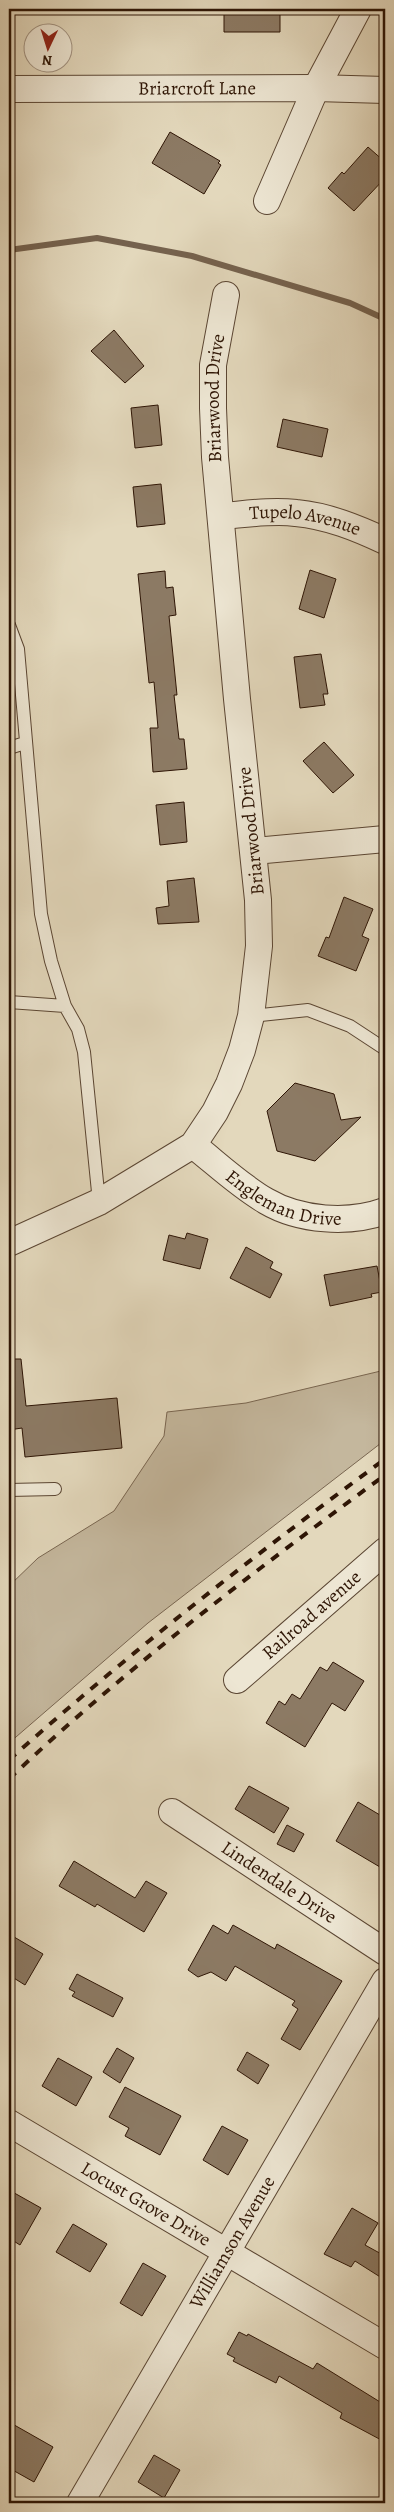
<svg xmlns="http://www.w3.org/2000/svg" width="394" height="2512" font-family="Alegreya,serif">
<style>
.green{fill:#c4b79d;stroke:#796651}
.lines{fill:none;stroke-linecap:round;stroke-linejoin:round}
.stream{stroke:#75624e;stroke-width:6}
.building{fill:#8c7a64;stroke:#2e1505}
.lane-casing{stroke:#5b4633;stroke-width:14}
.street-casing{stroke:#5b4633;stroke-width:28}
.lane{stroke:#ede6d3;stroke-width:12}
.street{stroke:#ede6d3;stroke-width:26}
.rail{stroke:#2e1505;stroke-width:4;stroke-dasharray:9 9;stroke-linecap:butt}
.labels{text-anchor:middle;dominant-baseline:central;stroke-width:4;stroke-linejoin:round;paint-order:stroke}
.street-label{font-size:19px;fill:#2e1505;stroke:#ede6d3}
</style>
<rect width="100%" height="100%" fill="#e3d8bc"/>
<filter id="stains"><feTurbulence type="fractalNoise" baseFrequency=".004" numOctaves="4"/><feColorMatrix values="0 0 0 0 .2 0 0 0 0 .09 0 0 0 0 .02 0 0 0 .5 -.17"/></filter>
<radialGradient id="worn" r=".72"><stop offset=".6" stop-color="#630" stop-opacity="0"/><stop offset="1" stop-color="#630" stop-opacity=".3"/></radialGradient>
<path class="green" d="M385 1370V1440L148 1623 9 1743V1586L38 1558 114 1511 164 1436 167 1412 246 1403Z"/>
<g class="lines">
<path class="stream" d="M9 250 97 238 192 256 350 303 385 319"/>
</g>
<path class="building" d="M224 9H280V32H224Z
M170 132 220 161 218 163 221 165 204 194 152 163Z
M368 147 385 162V178L354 211 328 188 342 172 344 174Z
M114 330 144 366 125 383 91 351Z
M158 405 162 445 135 448 131 408Z
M283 419 328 429 322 457 277 447Z
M161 484 165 524 137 527 133 487Z
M310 570 336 579 324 618 299 609Z
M165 571 166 588 173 587 176 615 169 616 177 695H174L179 739H184L187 769 153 772 150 728H158L154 682 149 683 138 574Z
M321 654 328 694H323L325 705 300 708 294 657Z
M324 742 354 775 333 793 303 761Z
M184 802 187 842 160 845 156 805Z
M194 878 199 922 158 924 156 908 169 906 167 881Z
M344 897 373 909 362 936 369 939 356 971 318 956 326 937 329 938Z
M295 1083 334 1094 341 1120 361 1117 315 1161 277 1151 267 1111Z
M187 1233 208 1239 200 1269 163 1260 169 1235 185 1239Z
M246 1247 273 1262 270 1268 282 1274 270 1298 230 1278Z
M377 1266 382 1292 371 1294 372 1297 330 1306 324 1275Z
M9 1359H21L26 1406 117 1398 122 1448 25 1457 22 1428 9 1430Z
M333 1662 364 1681 345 1711 332 1703 305 1747 266 1723 279 1701 285 1705 292 1694 300 1699 320 1667 327 1671Z
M249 1786 289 1808 274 1833 235 1809Z
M358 1802 385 1818V1870L336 1841Z
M287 1825 304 1834 294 1852 277 1844Z
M74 1861 135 1898 146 1881 167 1893 144 1932 97 1904 95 1907 59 1886Z
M213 1925 228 1934 233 1925 275 1949 277 1944 342 1981 300 2050 281 2039 298 2009 292 2005 295 2001 235 1966 226 1981 211 1972 198 1977 188 1970Z
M9 1934 43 1954 25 1985 9 1975Z
M77 1974 123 1998 113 2017 72 1996 75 1992 69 1989Z
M117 2048 134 2058 120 2083 103 2072Z
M247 2052 269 2065 258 2084 237 2070Z
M58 2058 92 2077 76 2106 42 2086Z
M125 2087 181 2116 160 2155 125 2136 129 2128 109 2117Z
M222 2126 248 2140 228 2175 203 2160Z
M9 2190 41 2208 20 2245 9 2238Z
M352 2208 378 2223 365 2245 385 2256V2280L355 2261 351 2267 324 2254Z
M73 2224 107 2244 90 2272 56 2252Z
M143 2263 166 2276 142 2316 120 2303Z
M239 2332 247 2336 248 2334 313 2369 317 2363 385 2405V2442L340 2418 342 2413 279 2376 276 2383 233 2361 235 2358 227 2354Z
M9 2422 53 2447 34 2482 9 2468Z
M154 2455 180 2470 164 2498 138 2482Z"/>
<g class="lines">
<defs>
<path id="lane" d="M9 625 18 649 41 914 51 961 65 1006
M9 748 25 743
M9 1002 65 1006 78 1029 84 1052 99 1202
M251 1016 308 1010 350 1026 385 1049
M9 1490 55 1489"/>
<g id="street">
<path id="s1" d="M9 89 316 88 385 90"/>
<path d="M267 201 316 88 358 9"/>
<path id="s2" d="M222 516C246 514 272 510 296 513 328 516 357 528 385 541"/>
<path d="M254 851 385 839"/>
<path id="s3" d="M193 1145C217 1164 240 1186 266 1201 300 1221 349 1224 385 1211"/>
<path id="s4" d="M9 1243 99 1202 193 1145 215 1112 229 1084 242 1050 251 1016 259 946 258 900 237 699 215 457 213 408V365L226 295"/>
<path id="s5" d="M237 1680 385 1551"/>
<path id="s6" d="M172 1812 385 1952"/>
<path id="s7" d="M9 2123 385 2346"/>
<path id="s8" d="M80 2503 385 1981"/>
</g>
</defs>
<use href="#lane" class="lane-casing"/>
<use href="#street" class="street-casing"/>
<use href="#lane" class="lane"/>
<use href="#street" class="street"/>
<path class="rail" d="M9 1760C129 1653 256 1554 385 1459
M9 1779C126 1668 256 1570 385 1475"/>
</g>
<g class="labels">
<g class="street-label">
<text stroke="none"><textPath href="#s1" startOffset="188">Briarcroft Lane</textPath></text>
<text stroke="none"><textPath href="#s4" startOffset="972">Briarwood Drive</textPath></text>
<text stroke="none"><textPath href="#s2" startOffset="84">Tupelo Avenue</textPath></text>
<text transform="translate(251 831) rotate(-96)">Briarwood Drive</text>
<text stroke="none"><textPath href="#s3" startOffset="108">Engleman Drive</textPath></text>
<text stroke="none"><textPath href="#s5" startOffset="99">Railroad avenue</textPath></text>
<text stroke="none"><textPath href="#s6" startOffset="128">Lindendale Drive</textPath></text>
<text stroke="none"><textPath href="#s7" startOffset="159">Locust Grove Drive</textPath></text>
<text stroke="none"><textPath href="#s8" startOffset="302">Williamson Avenue</textPath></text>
</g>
</g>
<rect width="394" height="2512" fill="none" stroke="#e3d8bc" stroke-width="30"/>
<rect x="10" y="10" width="374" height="2492" fill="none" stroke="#2e1505" stroke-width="2.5"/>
<rect x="15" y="15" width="364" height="2482" fill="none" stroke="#2e1505"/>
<g transform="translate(48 48) rotate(184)"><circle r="24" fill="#ede6d3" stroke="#a19281"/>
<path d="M0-4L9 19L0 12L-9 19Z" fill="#8f2418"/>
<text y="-8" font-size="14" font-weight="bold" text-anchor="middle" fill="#2e1505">N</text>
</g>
<rect width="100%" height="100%" filter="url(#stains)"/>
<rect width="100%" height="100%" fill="url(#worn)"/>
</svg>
